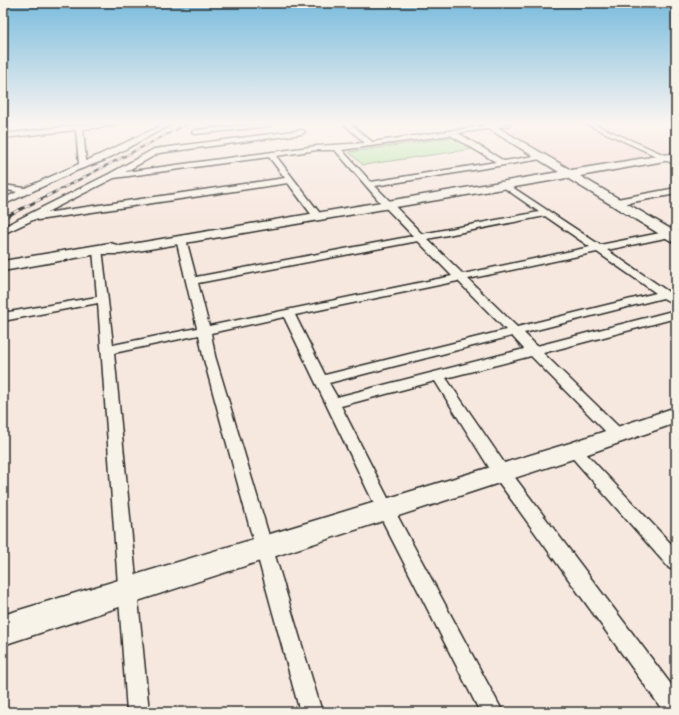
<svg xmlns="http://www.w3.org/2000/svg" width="679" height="715" font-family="Pangolin,sans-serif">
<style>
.built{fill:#f8dbd4}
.green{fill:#b6e8a9;stroke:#708a6a}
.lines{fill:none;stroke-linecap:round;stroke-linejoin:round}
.street-casing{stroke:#2b2b2b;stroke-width:3}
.secondary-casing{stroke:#2b2b2b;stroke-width:3}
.street{fill:#f7f3e8;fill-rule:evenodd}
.secondary{fill:#f7f3e8;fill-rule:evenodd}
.rail-far1-casing{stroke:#2b2b2b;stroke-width:2.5}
.rail-casing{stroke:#2b2b2b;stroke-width:3}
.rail-far1{stroke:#f7f3e8;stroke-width:1.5;stroke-dasharray:5;stroke-linecap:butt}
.rail{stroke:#f7f3e8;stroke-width:2;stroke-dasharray:6;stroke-linecap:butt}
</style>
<rect width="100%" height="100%" fill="#f7e8df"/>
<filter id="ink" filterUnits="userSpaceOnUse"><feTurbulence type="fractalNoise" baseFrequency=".025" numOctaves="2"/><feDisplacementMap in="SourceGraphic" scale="8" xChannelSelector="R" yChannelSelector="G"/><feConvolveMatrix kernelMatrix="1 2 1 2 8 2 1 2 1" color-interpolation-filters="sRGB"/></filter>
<g filter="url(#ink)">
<path class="built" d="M522 124H583L655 156 575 171 496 127Z
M595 124H676V153L666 155Z"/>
<path class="green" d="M454 137 472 149 363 165 349 152Z"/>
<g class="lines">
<defs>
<path id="street" d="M116 124 113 126 83 129 86 161 165 124H172L105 160 78 170 3 205V199L17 192 3 189V185L25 188 79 164 76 130 3 138V134L79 125Z
M254 124H273L270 126 195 134 192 132 195 130Z
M344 124H351L372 142 497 124H511L508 126 458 133 504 161 541 155 545 157 541 159 375 186 422 234 539 212 503 187 502 185 506 183 600 245 670 231 675 234 670 237 607 250 676 297V305L663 298 524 333 537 346 676 310V318L543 353 623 431 626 435 623 439 618 441 613 439 531 356 446 378 507 467 676 691V712H664L495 477 435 381 341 406 391 504 503 712H480L379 514 284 317 211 333 215 356 322 712H300L203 356 199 335 114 353 149 712H127L98 303 3 321V313L97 297 93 250 98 247 102 248 113 345 197 328 176 239 178 237H184L186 239 196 277 413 236 380 202 335 150H317L276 156 322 216 317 219 314 218 288 183 38 220 35 219 3 234V227L109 174 154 149 302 130 305 132 302 134 159 153 125 172 317 146 365 143ZM450 135 496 162 371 182 342 150ZM269 157 285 178 45 213 114 178ZM545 216 590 247 463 274 427 239ZM418 241 452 276 209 326 198 283ZM597 252 656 293 517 327 468 279ZM458 281 506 330 325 375 295 315ZM512 336 524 349 337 397 329 383Z
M586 124H594L676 160V165Z
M676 188V194L617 205 613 202 617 199Z
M574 444 579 446 676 549V571L669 568 569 454 566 450 569 446Z"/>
<path id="secondary" d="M481 124H492L571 170 676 153V159L580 176 676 232V242L671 241 567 178 120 254H98L3 271V261L110 243 120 246 559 172Z
M676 407V423L582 456 3 645V615L570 443Z"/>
</defs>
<use href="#street" class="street-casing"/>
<use href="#secondary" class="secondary-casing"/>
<use href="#street" class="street"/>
<use href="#secondary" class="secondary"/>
<defs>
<path id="rail-far1" d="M55 192 187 124"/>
<path id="rail" d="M3 218 57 191"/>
</defs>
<use href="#rail-far1" class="rail-far1-casing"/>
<use href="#rail" class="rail-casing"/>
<use href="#rail-far1" class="rail-far1"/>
<use href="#rail" class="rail"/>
</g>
</g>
<linearGradient id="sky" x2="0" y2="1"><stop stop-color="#7abcdd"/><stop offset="0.55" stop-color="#fbf5f1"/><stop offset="1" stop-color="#fbf5f1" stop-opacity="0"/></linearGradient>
<rect width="679" height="224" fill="url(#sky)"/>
<rect width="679" height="715" fill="none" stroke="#f7f3e8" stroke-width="16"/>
<rect x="8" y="8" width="663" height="699" fill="none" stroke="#2b2b2b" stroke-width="1.5" filter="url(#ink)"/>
</svg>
